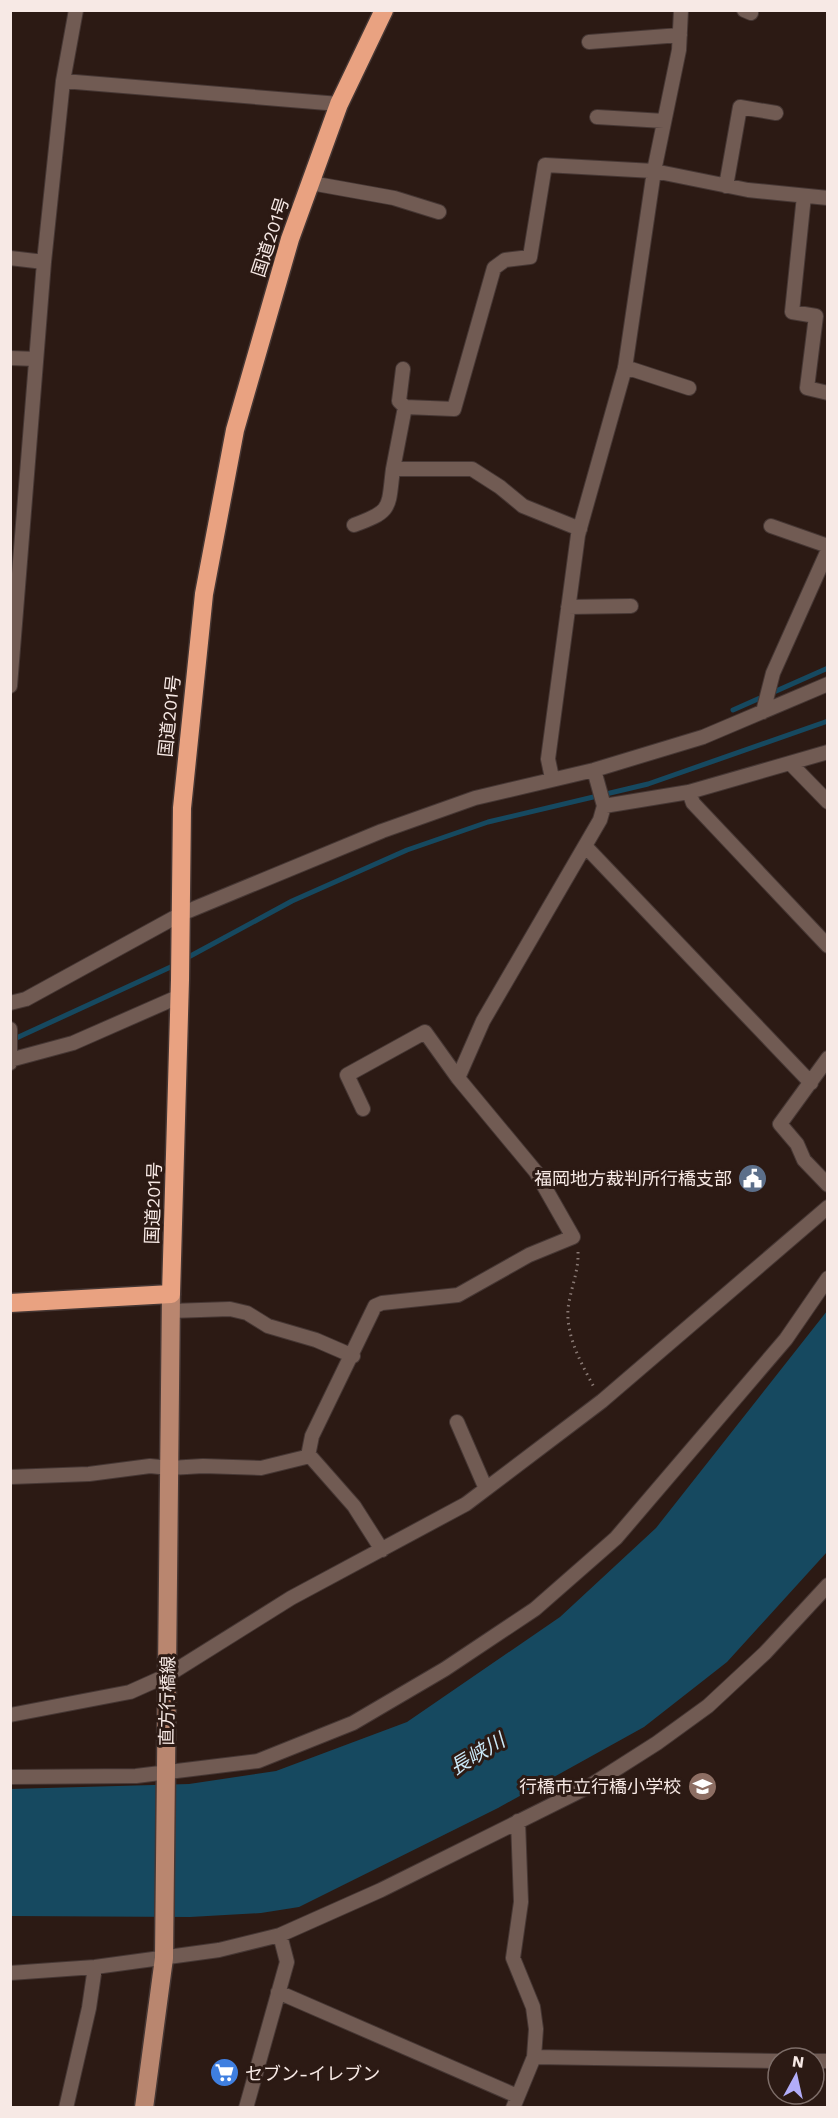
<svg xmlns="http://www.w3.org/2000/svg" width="838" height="2118" font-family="'Work Sans','Noto Sans JP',sans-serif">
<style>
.water{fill:#164960}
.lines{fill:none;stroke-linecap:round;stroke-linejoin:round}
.stream{stroke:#164960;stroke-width:5}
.street-casing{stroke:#463734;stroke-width:16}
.primary-casing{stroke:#463734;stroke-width:21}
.highway-casing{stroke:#463734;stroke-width:21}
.path{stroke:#897974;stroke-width:3;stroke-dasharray:1.5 4.5;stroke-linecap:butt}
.street{stroke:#715b53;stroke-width:14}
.primary{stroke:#b9866f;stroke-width:18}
.highway{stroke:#e9a281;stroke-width:18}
.labels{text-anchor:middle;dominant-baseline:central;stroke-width:6;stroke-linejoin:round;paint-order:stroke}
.street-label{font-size:18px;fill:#f7e9e5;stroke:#2c1a14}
.poi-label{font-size:18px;fill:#f7e9e5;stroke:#2c1a14;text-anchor:end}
.water-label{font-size:20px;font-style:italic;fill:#cae8f8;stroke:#2c1a14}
</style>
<rect width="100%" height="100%" fill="#2c1a14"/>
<path class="water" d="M827 1311V1552L727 1662 644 1727 498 1808 299 1907 261 1913 190 1917 11 1916 10 1789 189 1784 276 1771 407 1722 560 1617 656 1528Z"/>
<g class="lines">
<path class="stream" d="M733 710 828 668
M183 960 292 901 407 850 488 822 648 784 828 721
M12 1040 175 965"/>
<defs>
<path id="street" d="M744 10 751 13
M589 42 680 35
M63 81 339 104
M597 117 664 121
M311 183 394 198 439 212
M726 186 740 107 776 113
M804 196 792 312 816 316 807 388 828 393
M10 258 44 262
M10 358 36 359
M625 367 689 388
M405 407 454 409 494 268 505 260 530 257 545 165 654 171 748 190 828 198
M393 469 405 407 399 401 403 369
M354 525C393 511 388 508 393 469H472L500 487 523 506 580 529
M771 526 828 546
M568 607 631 606
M10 686 44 262 63 81 76 10
M763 712 773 673 828 550
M790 763 828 802
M552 778 548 759 578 535 625 368 654 171 679 50 681 10
M689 792 693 803 828 946
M604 806 689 792 828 752
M586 847 811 1083
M10 1003 26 999 181 914 382 831 475 798 594 770 703 737 828 684
M10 1029V1063
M828 1058 780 1124 797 1144 804 1160 828 1185
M10 1060 73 1043 180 996
M363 1109 347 1075 425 1032 458 1078
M171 1311 230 1309 247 1313 268 1326 316 1340 353 1356
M457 1422 486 1489
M308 1456 312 1436 375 1306 382 1303 458 1295 529 1255 573 1237 536 1172 458 1078 483 1021 600 820 604 806 594 770
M10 1477 89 1474 150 1466 170 1468 203 1466 261 1468 310 1456 354 1506 382 1550
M10 1715 130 1692 168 1675 291 1598 466 1504 602 1401 828 1207
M10 1777 136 1776 258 1761 353 1723 445 1669 535 1609 616 1538 786 1339 828 1278
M10 1973 95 1967 219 1950 280 1935 381 1890 588 1787 657 1743 708 1706 765 1653 828 1585
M278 1992 517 2096
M534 2057 778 2061
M814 2061H828
M66 2108 89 2008 95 1967
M246 2108 287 1962 280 1935
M513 2108 534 2057 536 2029 533 2007 513 1958 521 1902 518 1821"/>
<path id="primary" d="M144 2108 164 1958 171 1294"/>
<path id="highway" d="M10 1303 171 1294 180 980 182 808 204 594 235 430 290 239 339 104 384 10"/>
</defs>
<use href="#street" class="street-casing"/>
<use href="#primary" class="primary-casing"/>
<use href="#highway" class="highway-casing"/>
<path class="path" d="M578 1252C579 1271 570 1290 568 1309 566 1337 582 1365 595 1389"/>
<use href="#street" class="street"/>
<use href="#primary" class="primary"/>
<use href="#highway" class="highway"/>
</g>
<defs>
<symbol id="civic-disc" viewBox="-11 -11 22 22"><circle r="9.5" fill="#5c6f8a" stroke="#2c1a14"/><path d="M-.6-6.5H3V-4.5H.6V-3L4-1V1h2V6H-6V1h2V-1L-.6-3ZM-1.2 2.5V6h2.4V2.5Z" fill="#fff"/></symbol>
<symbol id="school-disc" viewBox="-11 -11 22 22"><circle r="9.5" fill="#8d6e63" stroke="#2c1a14"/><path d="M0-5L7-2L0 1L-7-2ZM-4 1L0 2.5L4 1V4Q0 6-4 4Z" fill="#fff"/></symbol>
<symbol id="supermarket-disc" viewBox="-11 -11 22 22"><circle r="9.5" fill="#3f7fe0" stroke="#2c1a14"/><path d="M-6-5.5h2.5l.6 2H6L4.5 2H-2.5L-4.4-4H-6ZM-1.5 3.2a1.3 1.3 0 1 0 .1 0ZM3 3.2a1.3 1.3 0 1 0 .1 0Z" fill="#fff"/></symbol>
</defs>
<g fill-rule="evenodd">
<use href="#civic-disc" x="736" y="1162" width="33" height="33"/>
<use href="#school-disc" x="686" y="1770" width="33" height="33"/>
<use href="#supermarket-disc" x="208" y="2056" width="33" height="33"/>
</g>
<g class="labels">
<g class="street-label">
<text transform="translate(270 237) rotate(-72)">国道201号</text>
<text transform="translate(169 716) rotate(-84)">国道201号</text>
<text transform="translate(153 1203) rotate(-88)">国道201号</text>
<text transform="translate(167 1701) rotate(-89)">直方行橋線</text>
</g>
<g class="poi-label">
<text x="732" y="1178">福岡地方裁判所行橋支部</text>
<text x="681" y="1786">行橋市立行橋小学校</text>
<text x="245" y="2073" text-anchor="start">セブン-イレブン</text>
</g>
<g class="water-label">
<text transform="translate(477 1754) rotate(-31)">長峡川</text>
</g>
</g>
<rect width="838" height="2118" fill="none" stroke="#f7e9e5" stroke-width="24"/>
<g transform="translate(796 2076) rotate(8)"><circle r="28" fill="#2c1a14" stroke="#7d6d68" stroke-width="1.5"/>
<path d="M0-4.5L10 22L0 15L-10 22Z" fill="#b2adf9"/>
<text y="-9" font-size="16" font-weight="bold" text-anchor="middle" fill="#f7e9e5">N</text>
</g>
</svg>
